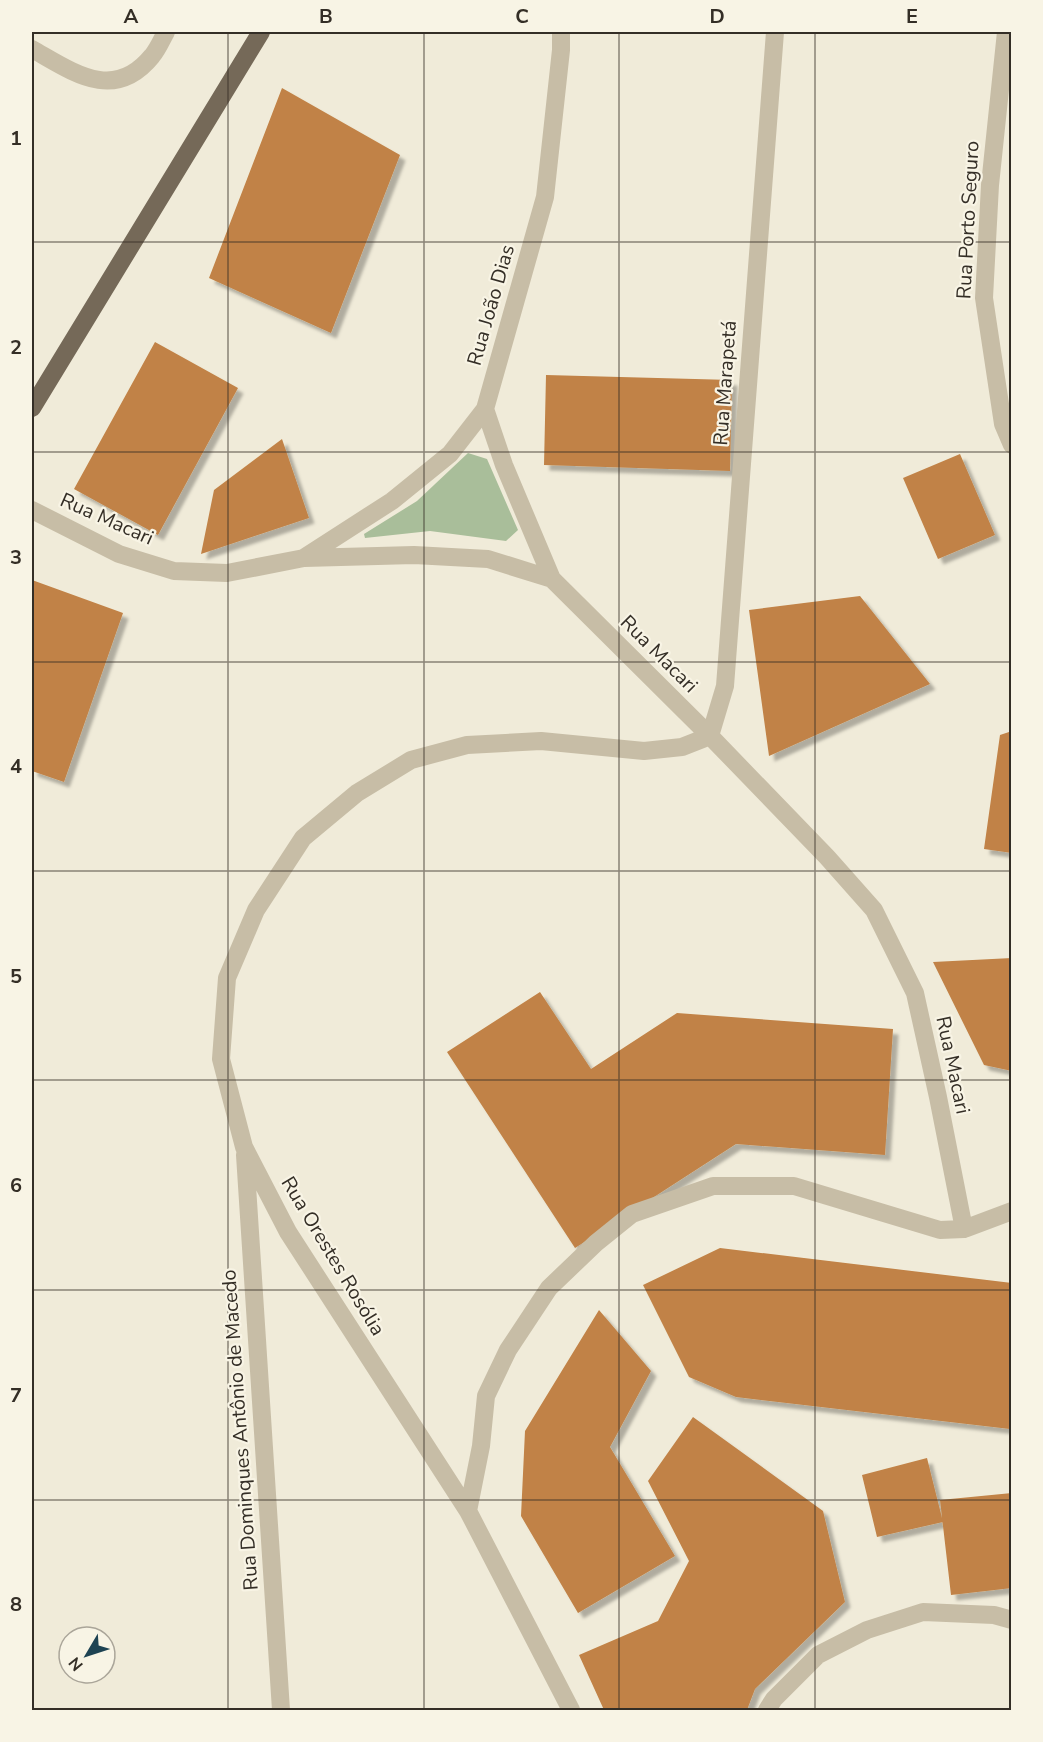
<svg xmlns="http://www.w3.org/2000/svg" width="1043" height="1742" font-family="'Nunito Sans',sans-serif">
<style>
.green{fill:#a9be9a}
.building{fill:#c18246;filter:url(#shadow)}
.lines{fill:none;stroke-linecap:round;stroke-linejoin:round}
.minor{stroke:#c7bda6;stroke-width:18}
.major{stroke:#756958;stroke-width:18}
.grid{fill:none;stroke:#342e26;stroke-width:1.5;stroke-opacity:0.55}
.labels{text-anchor:middle;dominant-baseline:central;stroke-width:4.5;stroke-linejoin:round;paint-order:stroke}
.street-label{font-size:20px;fill:#342e26;stroke:#f8f4e5}
.neatline{fill:none;stroke:#342e26;stroke-width:2}
.grid-label{font-size:20px;text-anchor:middle;font-weight:bold;fill:#342e26}
</style>
<defs>
<filter id="shadow"><feDropShadow dx="5.5" dy="5.5" stdDeviation="1.5" flood-color="#0004"/></filter>
</defs>
<rect width="100%" height="100%" fill="#f0ebd9"/>
<path class="green" d="M468 453 487 459 518 530 506 541 430 531 365 538 364 534 417 501Z"/>
<path class="building" d="M282 88 400 155 331 333 209 278Z
M155 342 238 388 158 535 74 489Z
M546 375 732 380 730 471 544 465Z
M282 439 309 518 201 554 214 490Z
M960 454 995 535 938 559 903 478Z
M32 580 123 613 64 782 32 771Z
M860 596 930 684 769 756 749 610Z
M1012 731V853L984 849 1000 735Z
M1012 958V1071L984 1065 933 962Z
M540 992 591 1069 677 1013 893 1029 885 1155 736 1144 575 1248 447 1052Z
M720 1248 1012 1283 1010 1429 736 1397 689 1377 643 1285Z
M599 1310 651 1371 610 1447 675 1556 578 1613 521 1516 525 1431Z
M693 1417 823 1511 845 1602 755 1689 747 1710H604L579 1655 658 1621 689 1561 648 1481Z
M927 1458 943 1522 877 1537 862 1475Z
M1012 1493V1588L951 1595 940 1500Z"/>
<g class="lines">
<path class="minor" d="M1006 32 990 185 984 298 1003 424 1012 445
M32 49C73 72 114 103 152 56 158 49 162 39 166 32
M32 510 119 554 174 571 227 573 304 558 414 555 488 559 552 579 710 736 827 857 874 910 915 993 938 1097 964 1229
M305 557 392 501 450 454 485 409
M552 579 504 465 485 409 545 197 561 50V32
M245 1155 281 1710
M468 1511 481 1446 486 1396 508 1350 549 1288 596 1243 632 1214 713 1186H794L940 1230 964 1229 1012 1211
M571 1710 468 1511 288 1232 244 1147 221 1059 227 978 256 910 303 838 357 793 411 760 467 745 541 741 644 751 682 747 710 736 725 686 775 32
M767 1710 774 1699 818 1655 867 1630 923 1612 994 1615 1012 1620"/>
<path class="major" d="M32 408 261 32"/>
</g>
<path class="grid" d="M228 32V1710M424 32V1710M619 32V1710M815 32V1710M32 242H1012M32 452H1012M32 662H1012M32 871H1012M32 1080H1012M32 1290H1012M32 1500H1012"/>
<g class="labels">
<g class="street-label">
<text transform="translate(968 220) rotate(-87)">Rua Porto Seguro</text>
<text transform="translate(491 305) rotate(-74)">Rua João Dias</text>
<text transform="translate(725 383) rotate(-86)">Rua Marapetá</text>
<text transform="translate(107 519) rotate(24)">Rua Macari</text>
<text transform="translate(659 654) rotate(45)">Rua Macari</text>
<text transform="translate(953 1065) rotate(78)">Rua Macari</text>
<text transform="translate(333 1256) rotate(59)">Rua Orestes Rosólia</text>
<text transform="translate(240 1430) rotate(-94)">Rua Dominques Antônio de Macedo</text>
</g>
</g>
<rect width="1043" height="1742" fill="none" stroke="#f8f4e5" stroke-width="66"/>
<g transform="translate(87 1655) rotate(231)"><circle r="28" fill="#f8f4e5" stroke="#aaa599" stroke-width="1.5"/>
<path d="M0-4.5L10 22L0 15L-10 22Z" fill="#1e4353"/>
<text y="-9" font-size="16" font-weight="bold" text-anchor="middle" fill="#342e26">N</text>
</g>
<rect x="33" y="33" width="977" height="1676" class="neatline"/>
<g class="grid-label">
<text x="131" y="23">A</text>
<text x="326" y="23">B</text>
<text x="522" y="23">C</text>
<text x="717" y="23">D</text>
<text x="912" y="23">E</text>
<text x="16" y="145">1</text>
<text x="16" y="354">2</text>
<text x="16" y="564">3</text>
<text x="16" y="773">4</text>
<text x="16" y="983">5</text>
<text x="16" y="1192">6</text>
<text x="16" y="1402">7</text>
<text x="16" y="1611">8</text>
</g>
</svg>
